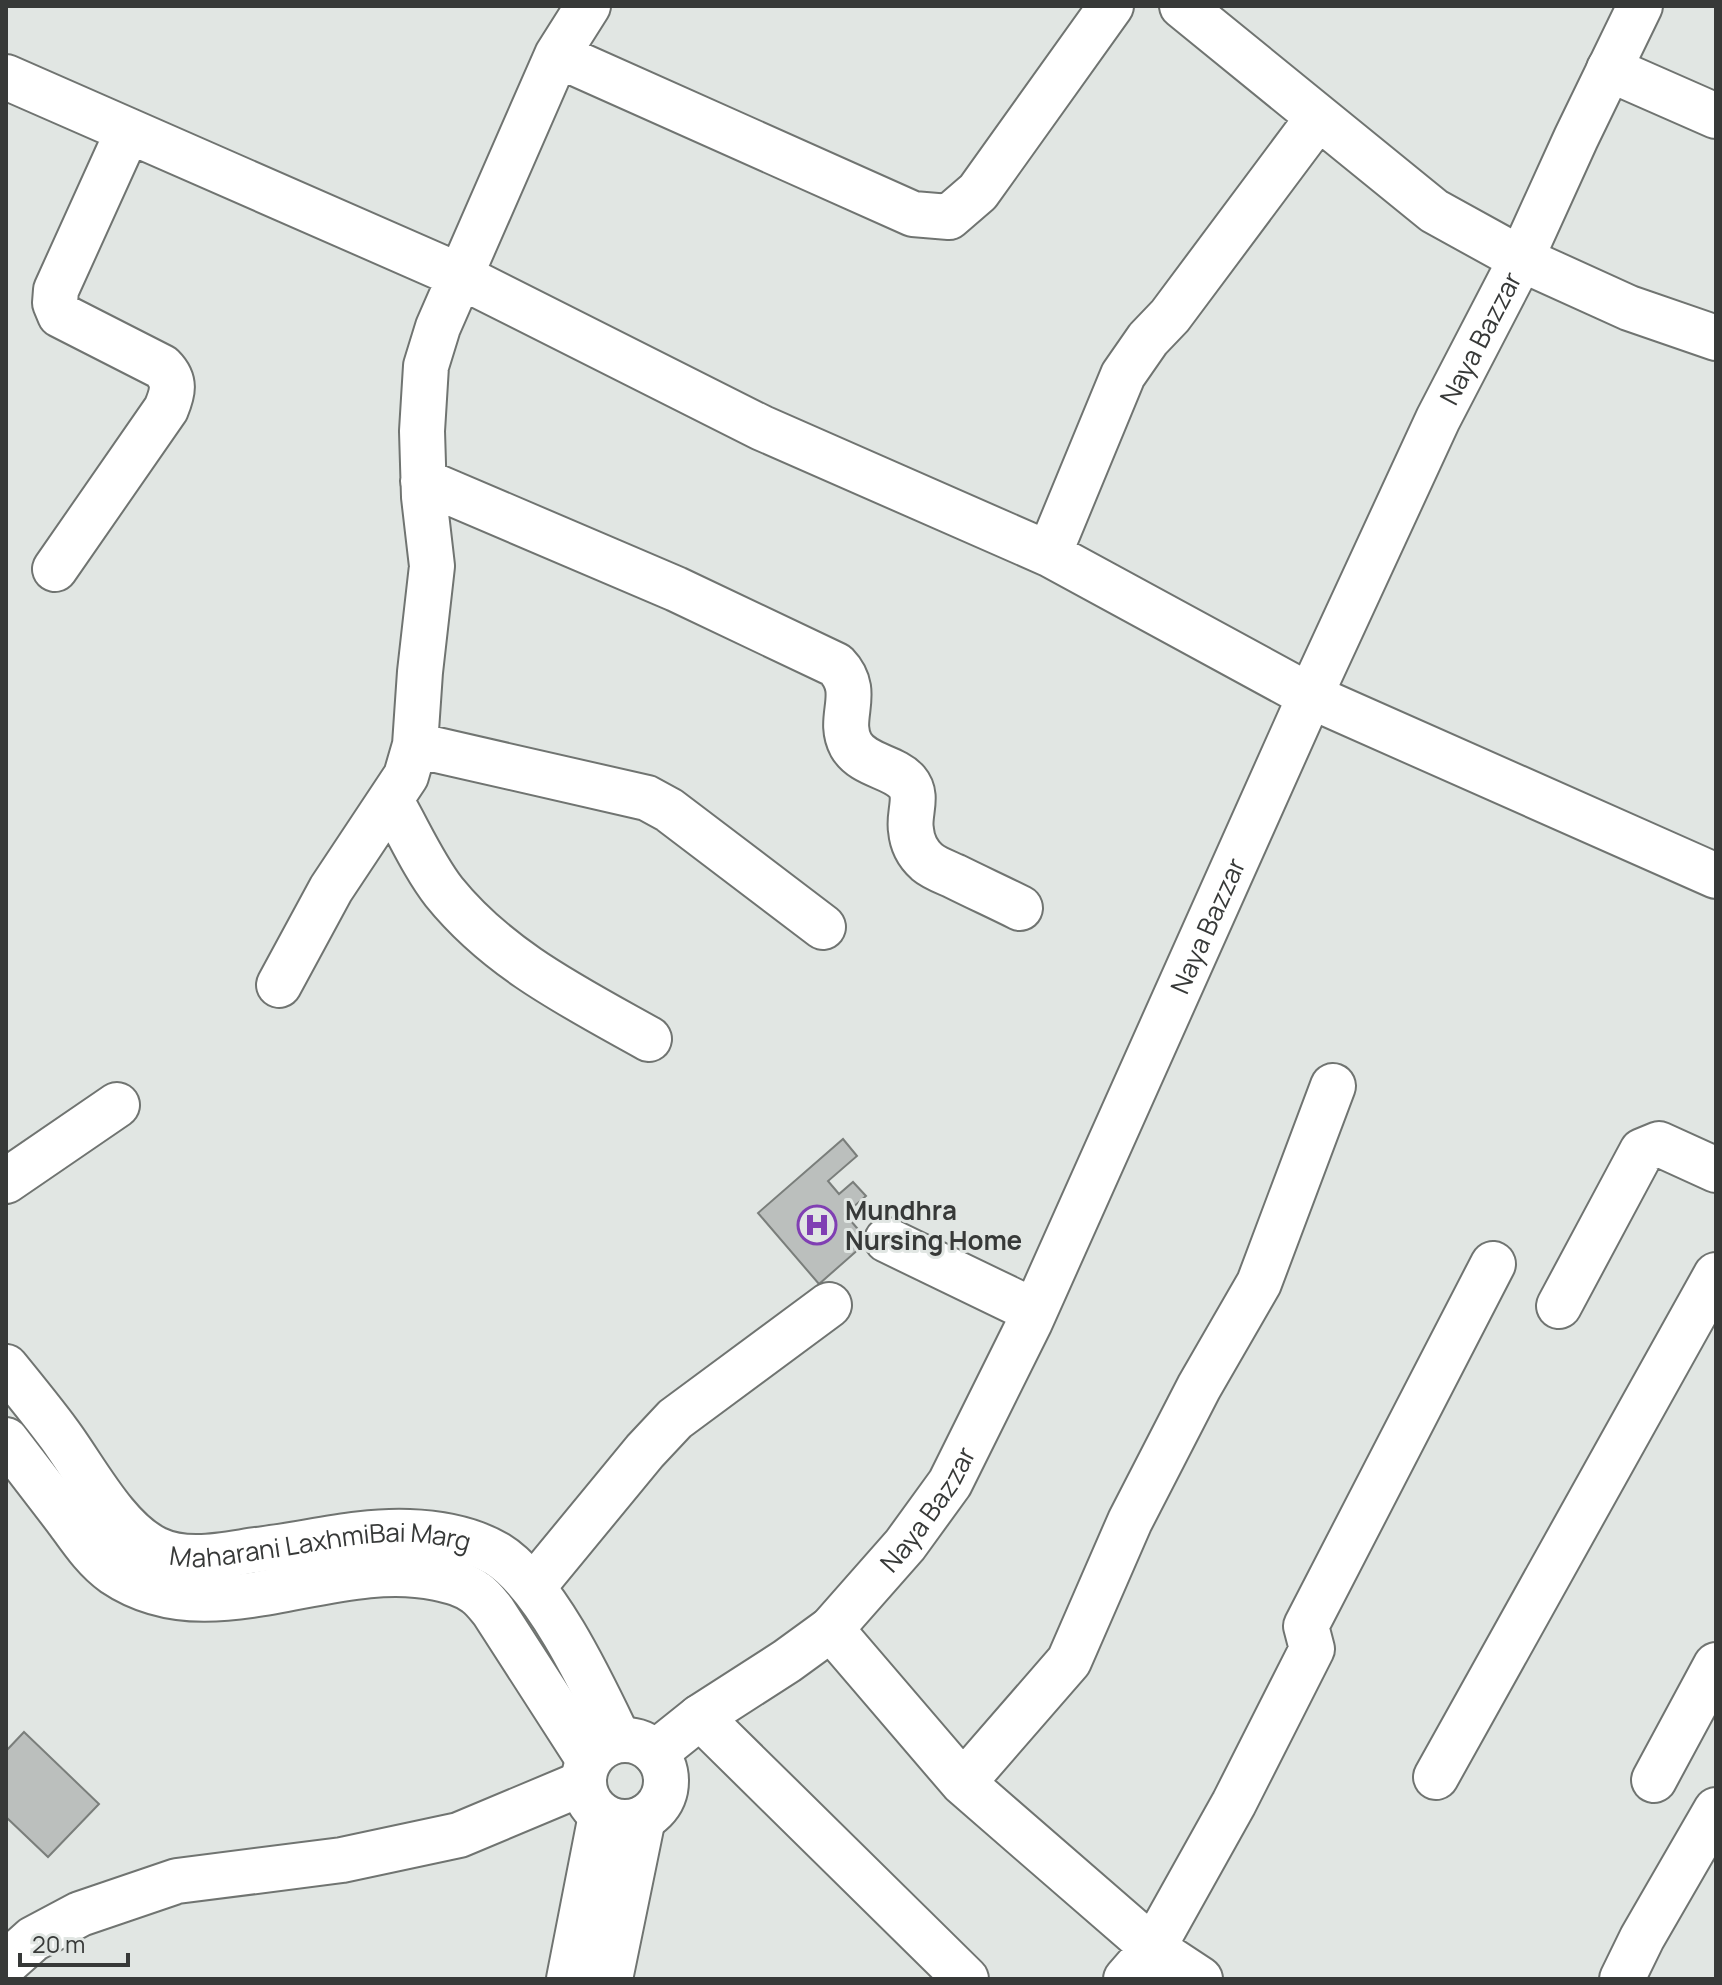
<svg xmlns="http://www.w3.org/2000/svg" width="1722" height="1985" font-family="Manrope,sans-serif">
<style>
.building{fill:#bbbfbd;stroke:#7a7e7b;stroke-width:2}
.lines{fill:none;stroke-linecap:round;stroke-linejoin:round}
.minor-casing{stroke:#707471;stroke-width:48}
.major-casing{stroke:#707471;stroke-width:48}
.minor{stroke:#fff;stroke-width:44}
.major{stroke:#fff;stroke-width:44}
.labels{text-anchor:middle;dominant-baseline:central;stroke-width:6;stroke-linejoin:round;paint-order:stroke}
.street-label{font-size:26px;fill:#373938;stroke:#e1e6e3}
.poi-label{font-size:26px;font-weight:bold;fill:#373938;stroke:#e1e6e3;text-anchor:start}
</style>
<rect width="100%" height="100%" fill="#e1e6e3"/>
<path class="building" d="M843 1139 857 1156 828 1181 839 1194 853 1182 866 1196 845 1214 868 1241 819 1284 758 1213Z
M24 1732 99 1804 48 1857 6 1817V1751Z"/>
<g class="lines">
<defs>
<path id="minor" d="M1182 6 1434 211 1521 259 1629 308 1716 338
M557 55 913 214 949 217 978 192 1111 6
M1609 69 1716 116
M6 77 460 276 762 428 1049 554 1310 696 1716 876
M423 481 676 589 836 665C863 693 836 717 851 745 863 766 893 766 907 782 919 796 908 814 911 830 912 842 917 853 927 862 934 868 945 872 954 876 976 887 998 897 1020 908
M1049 554 1123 375 1148 339 1170 316 1317 119
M55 569 166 409C173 392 176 381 162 367L60 315 55 303 56 290 128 131
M415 745 647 798 669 810 823 927
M391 801C408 830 423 865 444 892 499 960 574 997 649 1039
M279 985 331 889 406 776 415 745 420 672 432 566 424 497 422 431 426 366 438 327 557 55 588 6
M6 1181 117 1105
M887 1240 1034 1311
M1559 1306 1642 1151 1659 1144 1716 1170
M533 1587 645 1451 675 1419 829 1305
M831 1629 963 1783 1153 1948 1200 1979
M700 1717 966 1979
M1436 1777 1716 1275
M1654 1780 1716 1665
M963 1783 1069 1661 1130 1521 1199 1387 1259 1283 1333 1086
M6 1963 33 1939 80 1914 177 1881 342 1860 459 1835 583 1783
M1126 1979 1153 1948 1234 1803 1312 1649 1306 1626 1493 1264
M1622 1979 1642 1938 1716 1810"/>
<g id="major">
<path id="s1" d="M6 1367C24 1389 42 1411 59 1434 85 1469 116 1530 156 1549 189 1565 230 1553 264 1549 311 1543 361 1530 409 1532 438 1533 471 1539 497 1554 546 1584 594 1688 619 1740"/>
<path d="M6 1440C26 1466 46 1492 66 1518 80 1537 94 1559 114 1573 212 1639 330 1555 437 1578 451 1581 464 1584 476 1593 483 1598 488 1605 493 1611L589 1760"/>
<circle cx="625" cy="1781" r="41"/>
<path id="s2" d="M655 1753 700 1717 787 1661 831 1629 905 1545 950 1483 1030 1322 1310 696 1438 419 1521 259 1576 138 1640 6"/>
<path d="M569 1979 601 1815"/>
<path d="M610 1979 643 1818"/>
</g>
</defs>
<use href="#minor" class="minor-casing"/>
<use href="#major" class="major-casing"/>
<use href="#minor" class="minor"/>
<use href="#major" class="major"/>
</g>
<defs>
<symbol id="hospital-ring" viewBox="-11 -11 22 22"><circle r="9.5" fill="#e1e6e3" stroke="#803fb3" stroke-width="1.5"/><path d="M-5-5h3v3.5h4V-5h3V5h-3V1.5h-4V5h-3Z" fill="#803fb3"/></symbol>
</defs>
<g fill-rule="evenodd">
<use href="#hospital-ring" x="795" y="1203" width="44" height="44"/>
</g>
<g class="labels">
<g class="street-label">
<text stroke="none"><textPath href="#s2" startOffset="1666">Naya Bazzar</textPath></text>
<text stroke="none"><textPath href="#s2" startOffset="1018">Naya Bazzar</textPath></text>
<text stroke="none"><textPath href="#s2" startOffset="370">Naya Bazzar</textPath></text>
<text stroke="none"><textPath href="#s1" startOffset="404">Maharani LaxhmiBai Marg</textPath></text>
</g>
<g class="poi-label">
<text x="845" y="1210">Mundhra<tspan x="845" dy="30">Nursing Home</tspan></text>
</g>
</g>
<rect width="1722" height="1985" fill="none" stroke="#373938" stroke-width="16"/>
<path d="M20 1953v12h108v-12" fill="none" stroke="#373938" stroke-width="4"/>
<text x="32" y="1953" font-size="24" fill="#373938" stroke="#e1e6e3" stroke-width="6" paint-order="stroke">20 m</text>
</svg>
